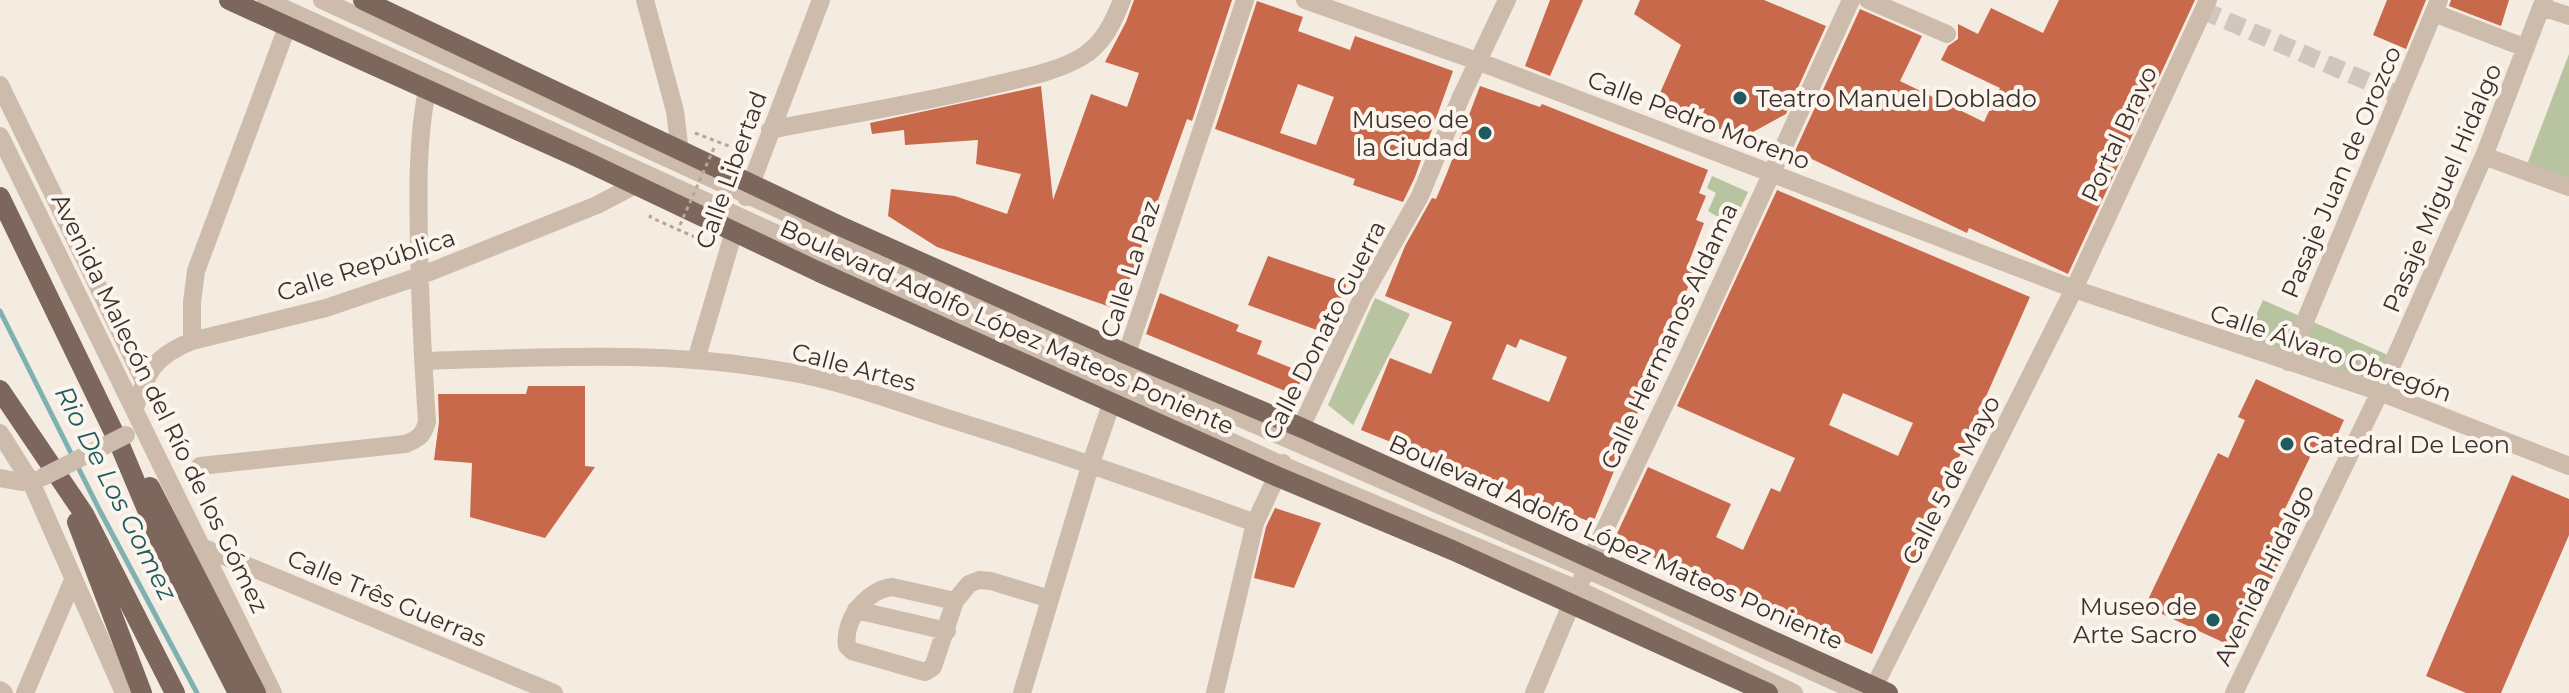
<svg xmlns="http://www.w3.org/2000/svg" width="2569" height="693" font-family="Montserrat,sans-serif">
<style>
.green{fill:#b8c4a0}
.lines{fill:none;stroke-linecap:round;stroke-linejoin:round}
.stream{stroke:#7fb0b2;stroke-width:5}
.building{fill:#c8694b;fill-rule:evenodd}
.minor-tunnel{stroke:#cfc6bd;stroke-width:18;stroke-dasharray:18 9;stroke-linecap:butt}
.path{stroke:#b9a596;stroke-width:3;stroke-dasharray:4 4;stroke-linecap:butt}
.minor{stroke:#cdbbac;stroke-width:18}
.major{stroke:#7d675c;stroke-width:20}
.path-bridge{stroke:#b9a596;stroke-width:3;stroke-dasharray:4 4;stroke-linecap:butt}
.minor-bridge{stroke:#cdbbac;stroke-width:18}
.poi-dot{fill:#1f5a5e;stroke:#fbf5ee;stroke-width:3}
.labels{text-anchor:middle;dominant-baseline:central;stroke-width:8;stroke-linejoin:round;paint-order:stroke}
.poi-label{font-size:24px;fill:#3b302b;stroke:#fbf5ee;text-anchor:start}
.street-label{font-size:24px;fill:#3b302b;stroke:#fbf5ee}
.water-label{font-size:26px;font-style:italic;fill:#1f5a5e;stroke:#fbf5ee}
</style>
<rect width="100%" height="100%" fill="#f4ebe1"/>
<path class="green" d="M2569 54V192L2523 175Z
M1712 176 1748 192 1713 268 1698 261 1718 217 1708 211 1716 193 1707 188Z
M1375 298 1410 314 1353 425 1328 405Z
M2263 300 2388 355 2374 387 2246 338Z"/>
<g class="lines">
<path class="stream" d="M0 311 100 511 197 693"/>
</g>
<path class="building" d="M1134 0H1232L1192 121 1187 119 1119 310 937 247 888 216 891 189 955 196 1007 214 1021 174 976 164 978 140 905 145 904 130 872 134 870 123 1041 86 1053 200 1091 94 1127 107 1139 73 1105 62 1126 22Z
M1550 0H1583L1550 76 1525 66Z
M1640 0H1764L1826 26 1786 114 1742 138 1700 121 1705 108 1677 113 1660 93 1681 45 1634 14Z
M2059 0H2195L2068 274 1969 228 1967 233 1795 151 1860 9 1922 36 1900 81 1984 122 2000 88 1941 60 1948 46 1958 39V24L1978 34 1991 8 2043 33Z
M2387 0H2426L2406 49 2373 35Z
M2451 0H2509L2501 26 2449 6Z
M1257 1 1303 17 1298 31 1350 50 1355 36 1453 71 1415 177 1403 202 1353 185 1355 179 1215 129ZM1298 84 1334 97 1316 145 1280 133Z
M1480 86 1540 107 1542 104 1708 170 1699 193 1706 196 1696 220 1704 223 1687 267 1695 270 1593 523 1361 430 1390 358 1431 374 1452 322 1385 296 1405 246 1432 198 1436 199 1447 173ZM1520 339 1567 357 1549 402 1492 379 1507 344 1516 348Z
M1777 190 2030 297 1872 654 1614 540 1648 467 1731 504 1716 537 1743 550 1771 488 1780 492 1795 458 1677 406ZM1843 393 1913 423 1898 456 1829 425Z
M1268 256 1347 283 1328 334 1248 305Z
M1160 293 1239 325 1236 331 1262 341 1257 354 1304 373 1295 395 1146 334Z
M2256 379 2344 420 2328 455 2314 449 2281 517 2297 525 2245 636 2229 645 2145 606 2218 453 2228 458 2245 420 2238 417Z
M528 386H585V466L595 467 545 538 470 517 472 463 434 460 439 422 438 394H526Z
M2512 475 2569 499V535L2501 693H2466L2426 676Z
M1275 508 1321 523 1294 588 1254 578 1266 527Z"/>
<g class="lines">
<path class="minor-tunnel" d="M2202 10 2399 95"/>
<path class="path" d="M695 133 734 148 732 152
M651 215 650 217 708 243 709 240"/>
<path class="minor" d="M266 0 1282 465 1577 589 1794 693
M322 0 1123 367 1586 569 1860 693
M645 0 675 111 680 152
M1305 0 1477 61 2074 289 2380 392 2569 466
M1868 0 1947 34
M2542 7 2569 16
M2434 13 2526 48
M0 85 144 381
M770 130C846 115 923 103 998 84 1026 77 1055 72 1080 58 1103 45 1113 23 1122 0
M0 136 273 693
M2484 156 2569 187
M746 197 821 0
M192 341V302L196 271 292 14
M696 360 737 221
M423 361C548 357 675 349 799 374 850 384 900 403 950 419 1053 451 1154 486 1255 523
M2288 362 2439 0
M1123 365 1245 0
M135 408C147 371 155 356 192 341L326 308 420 276 597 205 635 185
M0 433 31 482 124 693
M1295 440 1363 296 1420 196 1461 97 1507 0
M200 466 405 444C418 439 423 436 427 422 423 362 420 303 419 243 418 191 417 141 427 90
M0 478 22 482 37 480
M202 547 554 693
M955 601 892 587C866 590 843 621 847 646L852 651 925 672 933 667 955 601 969 584 979 580 991 581 1050 599
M856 610 947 631
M0 690 4 693
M25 693 73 580
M1022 693 1091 463 1116 390
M1215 693 1255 523 1283 463
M1534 693 1586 569 1686 360 1851 0
M1871 693 2074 289 2208 0
M2234 693 2380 392 2484 156 2544 0"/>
<path class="major" d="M229 0 579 158 819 272 1276 476 1452 550 1768 693
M363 0 840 226 1126 354 1302 428 1888 693
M0 197 119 443 159 538 238 693
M0 390 84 514 175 693
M150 487 256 693
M77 522 142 693"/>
<path class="path-bridge" d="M680 225 714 148"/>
<path class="minor-bridge" d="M43 477 126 435"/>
</g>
<g class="poi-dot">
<circle cx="1740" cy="98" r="8"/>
<circle cx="1485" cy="133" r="8"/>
<circle cx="2287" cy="444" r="8"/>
<circle cx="2213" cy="620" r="8"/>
</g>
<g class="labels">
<g class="poi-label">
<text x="1756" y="98">Teatro Manuel Doblado</text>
<text x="1469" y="119" text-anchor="end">Museo de<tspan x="1469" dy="28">la Ciudad</tspan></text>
<text x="2303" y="444">Catedral De Leon</text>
<text x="2197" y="606" text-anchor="end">Museo de<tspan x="2197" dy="28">Arte Sacro</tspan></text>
</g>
<g class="street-label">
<text transform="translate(1699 120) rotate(21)">Calle Pedro Moreno</text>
<text transform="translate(2119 134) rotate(-65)">Portal Bravo</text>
<text transform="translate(731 170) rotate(-70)">Calle Libertad</text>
<text transform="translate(2341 172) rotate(-67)">Pasaje Juan de Orozco</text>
<text transform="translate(2442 188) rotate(-67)">Pasaje Miguel Hidalgo</text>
<text transform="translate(366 265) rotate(-18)">Calle República</text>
<text transform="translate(1130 269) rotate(-72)">Calle La Paz</text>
<text transform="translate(1007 327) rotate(24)">Boulevard Adolfo López Mateos Poniente</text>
<text transform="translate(1324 330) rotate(-63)">Calle Donato Guerra</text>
<text transform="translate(1669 336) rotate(-65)">Calle Hermanos Aldama</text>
<text transform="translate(2331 353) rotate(19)">Calle Álvaro Obregón</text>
<text transform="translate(854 367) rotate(15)">Calle Artes</text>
<text transform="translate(160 403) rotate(64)">Avenida Malecón del Río de los Gómez</text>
<text transform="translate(1951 480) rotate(-63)">Calle 5 de Mayo</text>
<text transform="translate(1616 542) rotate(24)">Boulevard Adolfo López Mateos Poniente</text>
<text transform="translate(2264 575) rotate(-64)">Avenida Hidalgo</text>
<text transform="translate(387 598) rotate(23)">Calle Três Guerras</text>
</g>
<g class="water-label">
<text transform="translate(116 493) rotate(63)">Rio De Los Gomez</text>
</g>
</g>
</svg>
